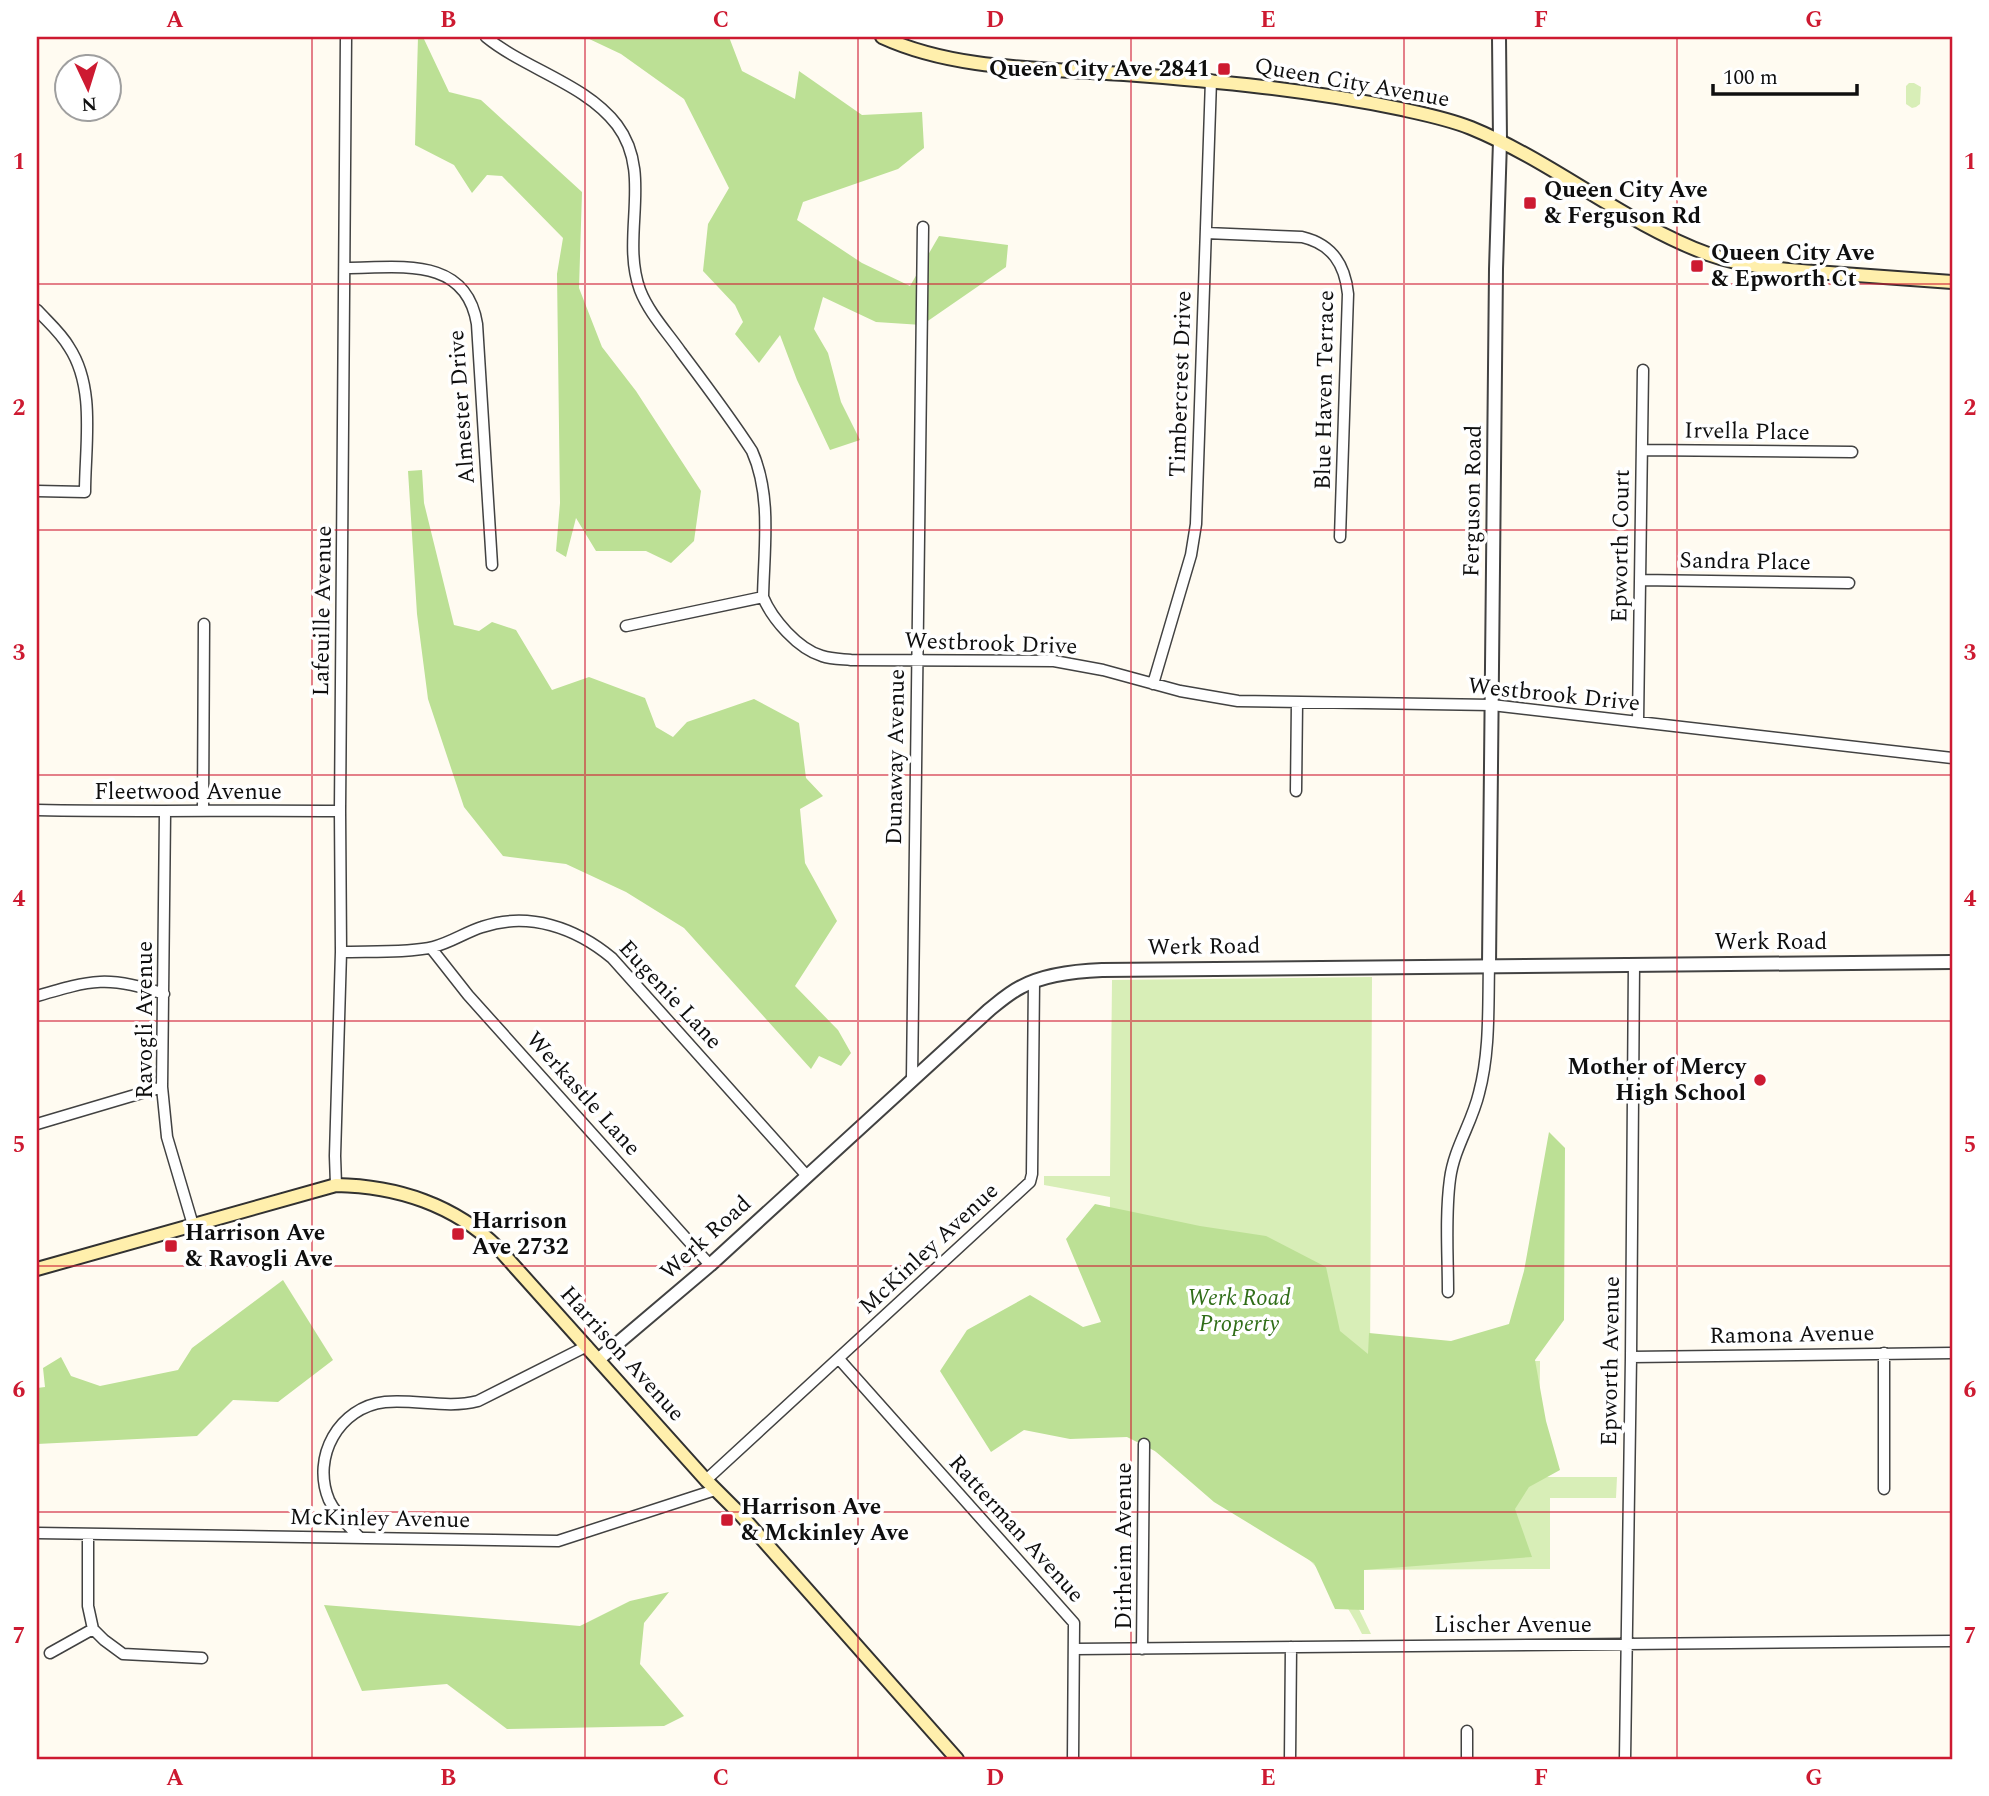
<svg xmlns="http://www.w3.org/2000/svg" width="1989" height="1796" font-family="Spectral,serif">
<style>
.green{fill:#d8eeb7}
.forest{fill:#bce095}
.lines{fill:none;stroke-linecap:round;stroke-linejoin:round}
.minor-casing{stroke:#424242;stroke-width:13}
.tertiary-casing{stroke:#424242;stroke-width:16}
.secondary-casing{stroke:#313131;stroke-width:16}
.minor{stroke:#fff;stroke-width:10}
.tertiary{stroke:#fff;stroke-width:12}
.secondary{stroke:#ffefac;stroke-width:12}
.grid{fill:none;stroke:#cd1a31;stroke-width:2;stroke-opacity:0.55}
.poi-dot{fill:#cd1a31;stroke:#fff;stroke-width:2.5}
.labels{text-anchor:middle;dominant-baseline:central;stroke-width:7;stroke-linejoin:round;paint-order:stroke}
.poi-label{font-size:23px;font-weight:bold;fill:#0f0f0f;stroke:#fff;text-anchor:start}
.street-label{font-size:23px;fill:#0f0f0f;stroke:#fff}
.park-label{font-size:23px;font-style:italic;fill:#316e19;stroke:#fff}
.neatline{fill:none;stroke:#cd1a31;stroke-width:2.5}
.grid-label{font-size:23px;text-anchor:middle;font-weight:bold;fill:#cd1a31}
</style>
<rect width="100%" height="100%" fill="#fffbf1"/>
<path class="green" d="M1909 83H1914L1921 87 1920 104 1916 107 1912 108 1906 104V86Z
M1372 977 1370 1362 1540 1361 1539 1477H1617L1616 1498H1550V1569L1333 1570 1354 1599 1371 1634H1362C1347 1603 1328 1577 1303 1554L1116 1424 1108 1423 1110 1197 1044 1185V1176H1110L1112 980Z"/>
<path class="forest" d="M418 37H423L449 92 481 100 582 192 579 288 602 347 636 391 701 491 694 541 671 563 646 551H596L576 518 566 557 556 551 560 503 557 274 563 238 502 176 487 175 472 193 454 165 415 145Z
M585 37H729L742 71 795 99 799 71 862 115 922 112 924 148 898 169 803 202 797 220 862 263 910 286 939 236 1008 245 1006 267 922 325 876 322 823 297 814 329 828 353 841 402 860 440 830 450 797 380 780 335 759 363 735 334 743 322 735 305 703 271 708 224 729 188 684 99 621 54Z
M422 470 424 503 454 625 479 631 492 622 516 630 552 690 589 677 645 698 656 727 673 737 687 722 754 699 799 723 806 778 823 796 800 809 805 863 837 921 795 986 838 1030 851 1053 841 1066 819 1056 811 1069 684 928 626 892 566 864 503 856 464 807 428 699 417 614 408 471Z
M1549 1132 1565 1148 1564 1320 1535 1360 1546 1421 1560 1470 1529 1487 1515 1509 1532 1557 1364 1570V1610L1335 1609 1314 1563 1214 1502 1155 1451 1127 1437 1070 1439 1024 1430 991 1452 940 1371 967 1330 1030 1295 1083 1327 1101 1322 1066 1239 1095 1204 1200 1226 1266 1236 1326 1267 1340 1331 1368 1354 1369 1333 1451 1341 1509 1324 1524 1271Z
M283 1280 333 1360 278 1402 233 1400 197 1436 37 1444V1388L45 1387 43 1368 61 1357 71 1376 100 1386 178 1370 192 1348Z
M669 1592 644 1623 640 1664 684 1716 664 1726 507 1729 447 1684 362 1691 324 1605 580 1626 630 1601Z"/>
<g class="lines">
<defs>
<path id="minor" d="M486 37C525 69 586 84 617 125 654 174 620 236 640 290 649 313 667 332 681 352 705 384 730 417 752 451 772 496 764 548 763 597 772 619 798 649 822 656 831 659 841 659 851 660L1054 661 1103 670 1180 691 1238 701 1492 705 1952 758
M1206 233 1302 237C1332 244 1345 264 1348 294L1340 537
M346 268C398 268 466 255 477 324L492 565
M37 310C48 322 61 333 69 347 96 388 85 445 85 492L37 491
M1642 450 1852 452
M1640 580 1849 583
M626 626 763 597
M1153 684 1191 555 1196 524 1211 80
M1638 722 1643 370
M1296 791 1297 703
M37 810C138 812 239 810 340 811
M203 810 204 624
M165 813 162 1087 167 1137 193 1225
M431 948 468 995 710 1265
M341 952C366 951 410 953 433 947 450 943 466 932 482 927 529 911 576 928 612 958L807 1176
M37 996C91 980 109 975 164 994
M912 1078 923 227
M37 1124 162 1087
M336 1185 335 1156 341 952 340 811 346 37
M1448 1292C1448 1255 1445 1216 1450 1179 1454 1148 1472 1123 1479 1093 1490 1052 1488 1008 1489 965
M1884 1353V1489
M1631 1357 1952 1353
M839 1359 1074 1623 1073 1759
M706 1480 1030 1182 1032 1174 1034 982
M37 1533 558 1541 715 1490
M88 1534V1606L93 1629 104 1640 123 1654 202 1658
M360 1538C349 1526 336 1515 329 1500 311 1457 339 1407 385 1402 416 1399 447 1409 478 1401L587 1346
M1075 1649 1952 1641
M1142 1649 1144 1444
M50 1653 93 1629
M1290 1759 1291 1647
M1467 1759V1731
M1625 1759 1631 1357 1634 964"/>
<path id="tertiary" d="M1489 965 1496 269 1500 141 1499 37
M599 1359 710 1265 989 1010C999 1002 1009 993 1021 987 1045 974 1075 971 1102 970L1952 962"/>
<path id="secondary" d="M882 37C956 71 1043 68 1124 74 1217 81 1310 90 1401 109 1424 114 1449 119 1471 128 1554 162 1624 223 1708 254 1747 268 1789 270 1829 273 1870 276 1911 279 1952 282
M37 1269 336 1185C397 1186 455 1205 498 1248L706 1480 740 1514 957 1759"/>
</defs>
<use href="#minor" class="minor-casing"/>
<use href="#tertiary" class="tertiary-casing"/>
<use href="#secondary" class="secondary-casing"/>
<use href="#minor" class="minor"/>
<use href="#tertiary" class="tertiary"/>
<use href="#secondary" class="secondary"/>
</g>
<path class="grid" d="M312 37V1759M585 37V1759M858 37V1759M1131 37V1759M1404 37V1759M1677 37V1759M37 284H1952M37 530H1952M37 775H1952M37 1021H1952M37 1266H1952M37 1512H1952"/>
<g class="poi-dot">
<rect x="1217" y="62" width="14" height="14" rx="3.5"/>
<rect x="1523" y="196" width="14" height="14" rx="3.5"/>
<rect x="1690" y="259" width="14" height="14" rx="3.5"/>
<circle cx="1760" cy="1080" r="7"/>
<rect x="451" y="1227" width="14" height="14" rx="3.5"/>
<rect x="164" y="1239" width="14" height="14" rx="3.5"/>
<rect x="720" y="1513" width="14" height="14" rx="3.5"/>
</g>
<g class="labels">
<g class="poi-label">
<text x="1210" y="69" text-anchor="end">Queen City Ave 2841</text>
<text x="1544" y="190">Queen City Ave<tspan x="1544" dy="26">&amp; Ferguson Rd</tspan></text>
<text x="1711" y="253">Queen City Ave<tspan x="1711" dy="26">&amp; Epworth Ct</tspan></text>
<text x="1746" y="1067" text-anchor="end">Mother of Mercy<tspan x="1746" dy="26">High School</tspan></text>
<text x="472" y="1221">Harrison<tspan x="472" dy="26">Ave 2732</tspan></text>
<text x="185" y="1233">Harrison Ave<tspan x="185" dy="26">&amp; Ravogli Ave</tspan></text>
<text x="741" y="1507">Harrison Ave<tspan x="741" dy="26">&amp; Mckinley Ave</tspan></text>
</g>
<g class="street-label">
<text transform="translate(1352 83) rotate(10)">Queen City Avenue</text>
<text transform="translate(1181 384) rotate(-88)">Timbercrest Drive</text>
<text transform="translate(1325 390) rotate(-89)">Blue Haven Terrace</text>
<text transform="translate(462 407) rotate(-94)">Almester Drive</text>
<text transform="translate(1747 432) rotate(1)">Irvella Place</text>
<text transform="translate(1473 501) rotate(-89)">Ferguson Road</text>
<text transform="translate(1621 546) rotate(-89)">Epworth Court</text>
<text transform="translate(1745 562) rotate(1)">Sandra Place</text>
<text transform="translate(323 611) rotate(-89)">Lafeuille Avenue</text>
<text transform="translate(991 644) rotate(2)">Westbrook Drive</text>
<text transform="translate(1554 695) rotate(6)">Westbrook Drive</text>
<text transform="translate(896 757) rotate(-89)">Dunaway Avenue</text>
<text x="188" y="792">Fleetwood Avenue</text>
<text x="1771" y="942">Werk Road</text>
<text transform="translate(1204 947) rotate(-1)">Werk Road</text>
<text transform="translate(670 995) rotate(47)">Eugenie Lane</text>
<text transform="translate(145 1020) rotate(-90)">Ravogli Avenue</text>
<text transform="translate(583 1094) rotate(48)">Werkastle Lane</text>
<text transform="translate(706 1238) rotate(-42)">Werk Road</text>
<text transform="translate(929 1249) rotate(-43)">McKinley Avenue</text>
<text transform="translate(1792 1335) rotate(-1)">Ramona Avenue</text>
<text transform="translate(622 1354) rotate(48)">Harrison Avenue</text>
<text transform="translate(1611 1361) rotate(-89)">Epworth Avenue</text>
<text transform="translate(380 1519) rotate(1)">McKinley Avenue</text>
<text transform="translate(1016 1529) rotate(48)">Ratterman Avenue</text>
<text transform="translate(1124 1546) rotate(-90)">Dirheim Avenue</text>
<text x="1513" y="1625">Lischer Avenue</text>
</g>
<g class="park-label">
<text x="1239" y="1298">Werk Road<tspan x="1239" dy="26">Property</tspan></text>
</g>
</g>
<rect width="1989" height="1796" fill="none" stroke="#ffffff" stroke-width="77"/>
<g transform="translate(88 88) rotate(176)"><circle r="33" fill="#ffffff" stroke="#9f9f9f" stroke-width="2"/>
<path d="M0-5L12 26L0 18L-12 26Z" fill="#cd1a31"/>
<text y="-10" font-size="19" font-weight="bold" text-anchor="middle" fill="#0f0f0f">N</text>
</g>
<path d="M1713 84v10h144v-10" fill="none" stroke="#0f0f0f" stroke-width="3.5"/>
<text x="1723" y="84" font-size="21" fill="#0f0f0f" stroke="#ffffff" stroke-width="5" paint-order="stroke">100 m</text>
<rect x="38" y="38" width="1913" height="1720" class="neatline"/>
<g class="grid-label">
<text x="175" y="27">A</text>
<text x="448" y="27">B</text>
<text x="721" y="27">C</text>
<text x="995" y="27">D</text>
<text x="1268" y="27">E</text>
<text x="1541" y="27">F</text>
<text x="1814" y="27">G</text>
<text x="19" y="169">1</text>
<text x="1970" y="169">1</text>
<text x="19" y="415">2</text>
<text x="1970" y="415">2</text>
<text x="19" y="660">3</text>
<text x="1970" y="660">3</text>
<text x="19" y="906">4</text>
<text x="1970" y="906">4</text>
<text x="19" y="1152">5</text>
<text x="1970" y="1152">5</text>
<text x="19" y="1397">6</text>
<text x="1970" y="1397">6</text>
<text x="19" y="1643">7</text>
<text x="1970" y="1643">7</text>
<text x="175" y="1785">A</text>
<text x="448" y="1785">B</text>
<text x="721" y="1785">C</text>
<text x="995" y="1785">D</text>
<text x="1268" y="1785">E</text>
<text x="1541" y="1785">F</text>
<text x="1814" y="1785">G</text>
</g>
</svg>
